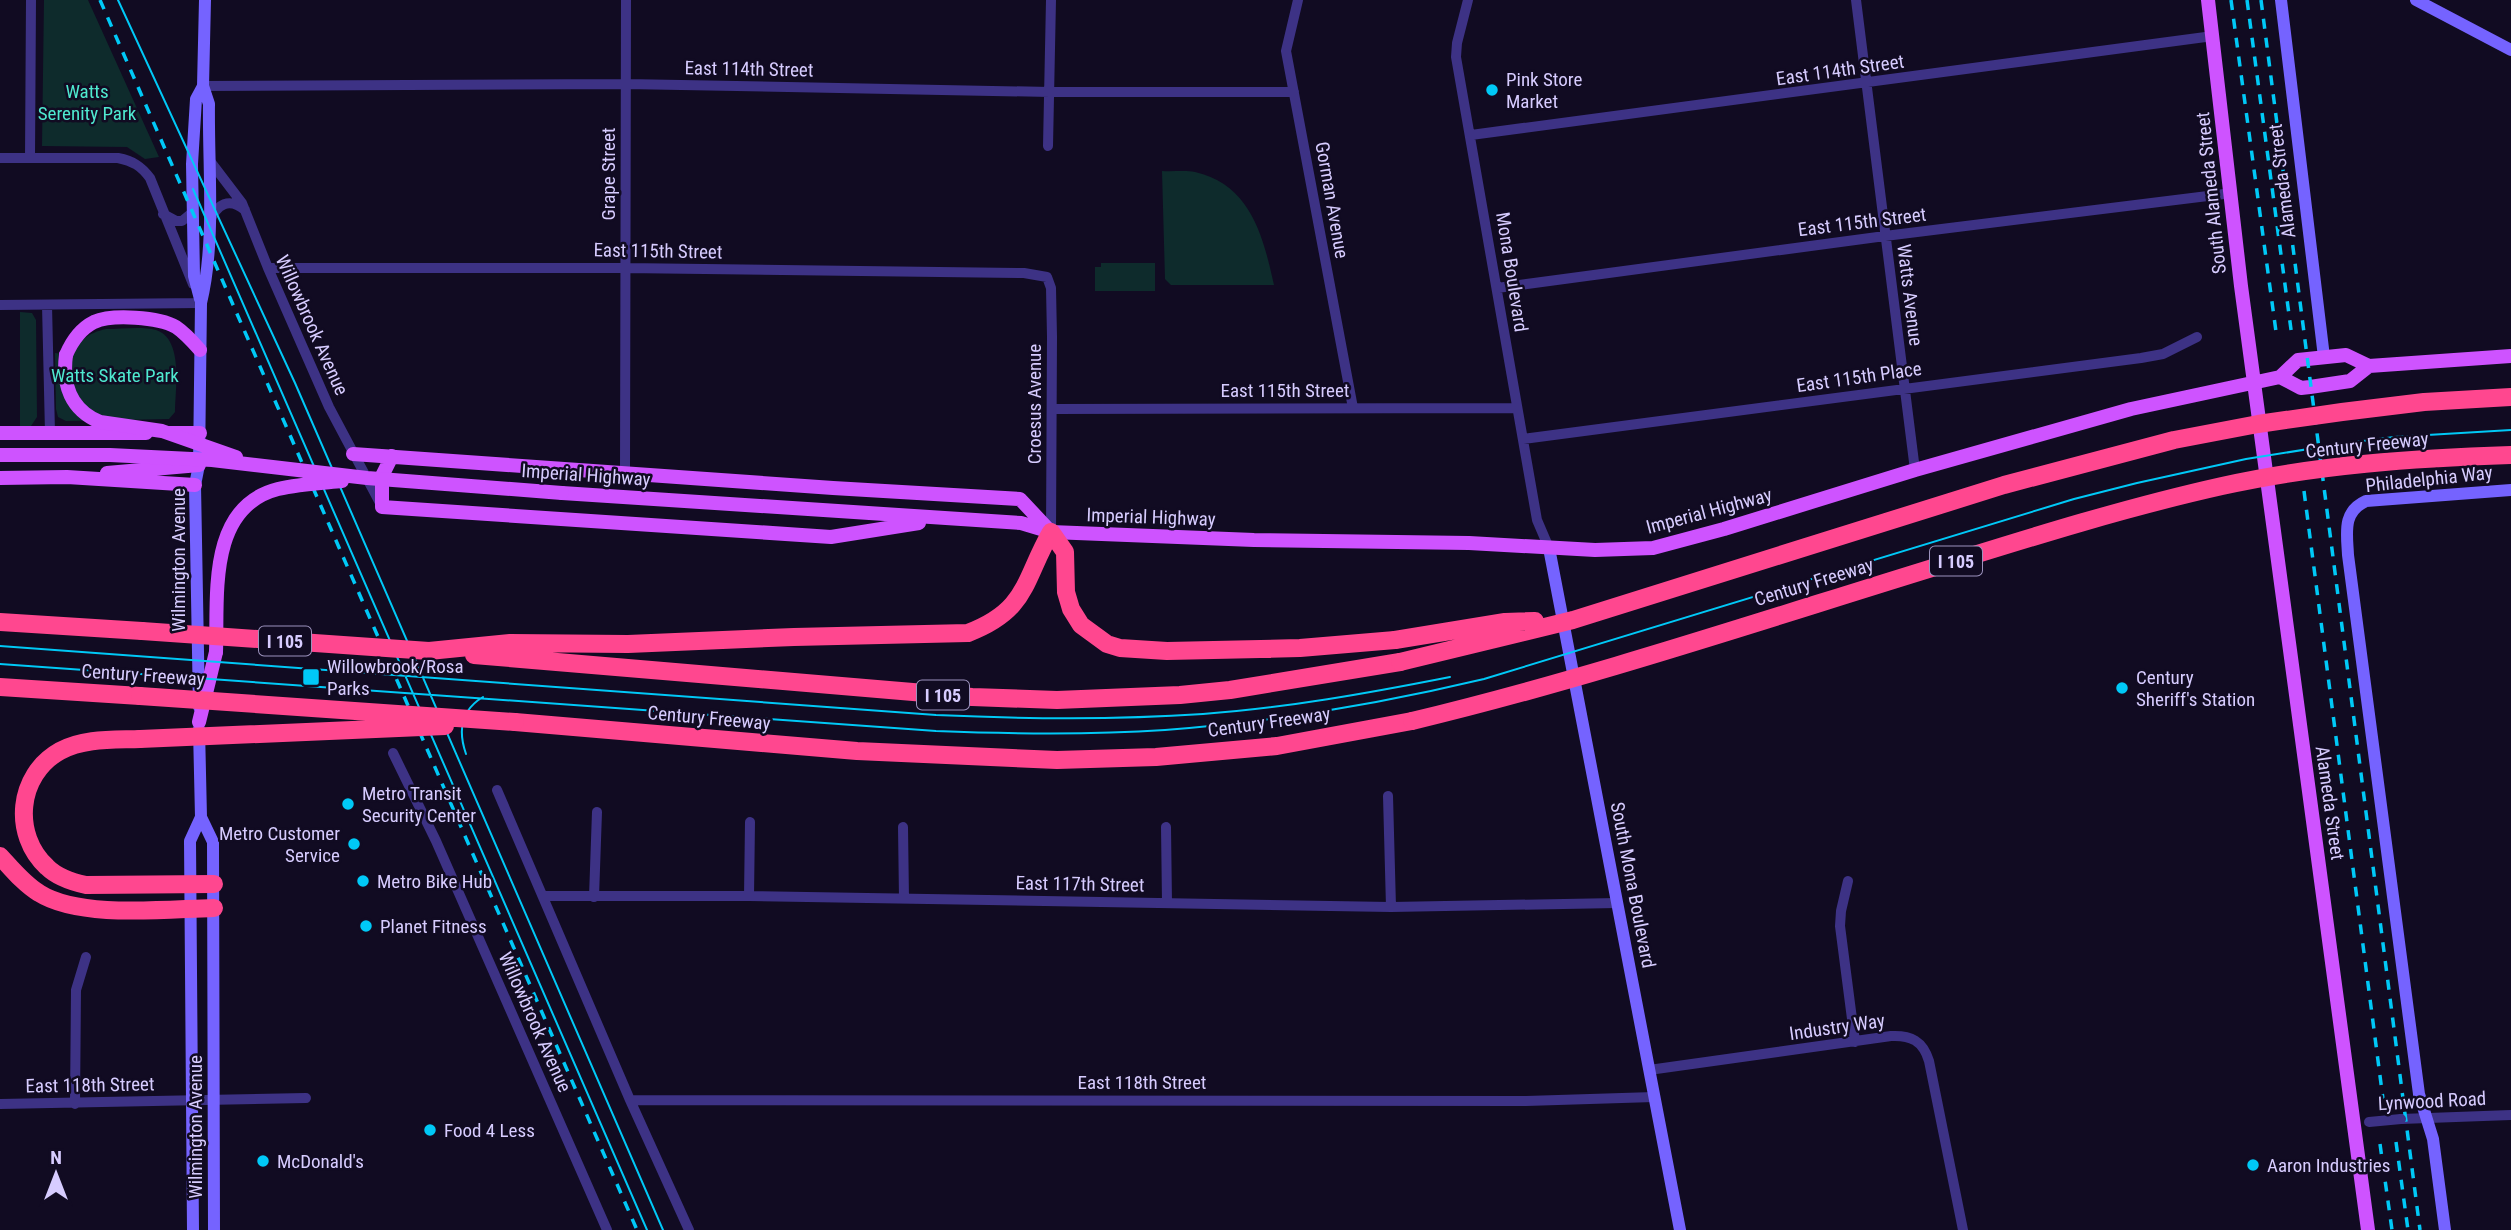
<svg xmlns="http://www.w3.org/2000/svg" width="2511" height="1230" font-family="'Roboto Condensed',sans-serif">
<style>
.green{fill:#0e2b2c}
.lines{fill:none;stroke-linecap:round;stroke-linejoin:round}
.street{stroke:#3d3285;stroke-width:10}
.secondary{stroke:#7563ff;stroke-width:12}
.primary{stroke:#ce53ff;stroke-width:14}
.highway{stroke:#ff478f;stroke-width:18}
.tram{stroke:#00c9f7;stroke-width:2}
.rail{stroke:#00c9f7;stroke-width:3.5;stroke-dasharray:10 9;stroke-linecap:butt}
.street-bridge{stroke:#3d3285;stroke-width:10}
.primary-bridge{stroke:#ce53ff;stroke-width:14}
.highway-bridge{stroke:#ff478f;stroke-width:18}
.poi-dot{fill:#00c9f7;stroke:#110b22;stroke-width:2.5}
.labels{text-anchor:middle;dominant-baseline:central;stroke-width:5;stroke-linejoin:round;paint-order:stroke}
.shield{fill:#110b22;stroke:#9c92bd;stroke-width:2}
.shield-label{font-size:18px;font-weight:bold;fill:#d7ccff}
.street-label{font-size:19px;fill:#d7ccff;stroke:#110b22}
.poi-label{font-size:19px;fill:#d7ccff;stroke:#110b22;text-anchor:start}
.park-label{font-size:19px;fill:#4fe9d0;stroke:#110b22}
</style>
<rect width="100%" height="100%" fill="#110b22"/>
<path class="green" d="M44 0H88L159 157 145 159 127 147 42 146Z
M1162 171C1172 172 1185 170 1195 172 1251 185 1263 236 1274 285H1171L1165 279Z
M1101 263H1155V291H1095V267H1101Z
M20 312 32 313 36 320 37 417 31 426 20 428Z
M106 329C121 329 142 326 156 330 184 339 175 389 175 412L169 419 66 421 58 417 56 409 55 353 71 355C80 340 88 333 106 329Z"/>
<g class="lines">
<path class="street" d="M1298 0 1286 51 1353 408
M1468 0 1457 43 1456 57 1537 520 1549 548
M1856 0 1915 470
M203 86 626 84 1050 92H1294
M1471 135 2213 36
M1048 146 1051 0
M30 157 31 0
M0 158H118C133 161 141 166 150 178L193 284
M210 161 242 203 268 268 329 407 380 503
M163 214 176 221H182L193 212
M210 221C217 204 229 197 245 210
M268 268H625L1024 273 1047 277 1051 288 1052 337 1051 532
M1497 288 1885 236 2232 193
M0 305 201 303 199 298
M47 305 50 433
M1053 409 1517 408
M1523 439 2141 358 2163 354 2197 337
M625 473 626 0
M393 753 436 841 607 1230
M497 790 630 1100 689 1230
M1388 796 1391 907
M903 827 904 899
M1166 827 1167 903
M1848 881 1841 911 1840 926 1855 1042
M544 896H749L1391 907 1617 903
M749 896 750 822
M594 897 597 812
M1649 1070 1891 1036C1911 1035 1923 1041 1929 1061L1963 1230
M630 1100 1526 1101 1654 1097
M0 1104 306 1098
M75 1104 76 990 86 957
M2401 1119 2511 1115"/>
<path class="secondary" d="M2281 0 2324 357
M2416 0 2511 50
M200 299 194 276 192 164 196 99 203 86
M1549 548 1680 1230
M199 707 195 485 199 465 201 303C216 241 208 168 209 104L203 86 205 0
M201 817 213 842 214 1230
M193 1230 190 841 201 817 199 729
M2445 1230 2433 1139 2419 1094 2348 555C2347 533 2342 512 2366 501L2511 490"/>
<path class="primary" d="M2208 0 2241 286 2368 1230
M66 355C72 341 80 329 94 322 112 314 159 317 176 327 185 333 193 342 200 350
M2280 377 2301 388 2310 387 2350 381 2369 366
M0 433H146
M170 433H200
M353 454 833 488 1020 499 1050 531
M392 456 382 476V507L831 537 919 523
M107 473 199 465
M0 478 67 477 195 485
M562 493 1021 523 1051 532 1254 540 1469 543 1595 550 1653 548 1724 529 1915 470 2131 409 2280 377 2298 360 2346 355 2369 366 2511 356
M199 722 216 652"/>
<path class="highway" d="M0 622 142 631
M429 651 510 643 628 644 794 637 968 633C1028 610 1023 581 1051 532L1065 552 1066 592 1071 609 1081 625 1107 644 1120 648 1167 651 1300 648 1395 640
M474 655 972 697 1057 700 1180 695 1230 690 1400 662
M0 687 140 696
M515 722 857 751 1057 760 1156 757 1277 746 1412 721
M140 739C113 740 84 738 60 751 17 775 12 835 47 867 57 877 72 882 86 885L214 884
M0 856C12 869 24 884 39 893 80 919 166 909 214 908"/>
<path class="tram" d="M118 0 295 383 663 1230
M193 189 647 1230
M0 646 936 715C1025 719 1114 720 1203 714 1286 708 1369 693 1450 677
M0 664 936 731C1013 734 1089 735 1165 730 1273 722 1379 704 1484 679L2074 499 2137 483 2246 459 2340 444 2394 437 2511 430
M466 754C458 731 461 710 483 697"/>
<path class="rail" d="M100 0 637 1230
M2231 0 2277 339
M2247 0 2292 337
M2261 0 2420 1230
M2304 491 2383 1099
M2396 1142 2408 1230
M2380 1144 2392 1230"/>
<path class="street-bridge" d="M2369 1122 2401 1119"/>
<path class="primary-bridge" d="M66 355C62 385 71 410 100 422L162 431 236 457
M0 455H110L212 460 367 478 562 493
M216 652C218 596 207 507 278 489 299 484 321 483 342 481"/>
<path class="highway-bridge" d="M142 631 429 651
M1395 640 1505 622 1535 621
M1400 662 1573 620 2004 485 2174 440 2258 424 2342 412 2424 402 2511 397
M140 696 515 722
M1412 721C1591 678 1766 619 1942 565 2035 536 2128 507 2222 486 2316 465 2415 458 2511 455
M140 739 445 726"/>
</g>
<g class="poi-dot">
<circle cx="1492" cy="90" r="7"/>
<rect x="302" y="668" width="18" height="18" rx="3.5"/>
<circle cx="2122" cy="688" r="7"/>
<circle cx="348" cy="804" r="7"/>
<circle cx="354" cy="844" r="7"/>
<circle cx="363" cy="881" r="7"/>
<circle cx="366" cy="926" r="7"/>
<circle cx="430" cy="1130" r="7"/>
<circle cx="263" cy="1161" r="7"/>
<circle cx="2253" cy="1165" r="7"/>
</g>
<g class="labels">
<g class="shield">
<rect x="1930" y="546.5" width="52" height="29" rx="5"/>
<rect x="259" y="626.5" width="52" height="29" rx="5"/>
<rect x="917" y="680.5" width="52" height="29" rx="5"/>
</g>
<g class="shield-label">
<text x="1956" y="561">I 105</text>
<text x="285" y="641">I 105</text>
<text x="943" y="695">I 105</text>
</g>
<g class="street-label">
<text transform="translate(749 69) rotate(1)">East 114th Street</text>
<text transform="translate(1840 70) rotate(-8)">East 114th Street</text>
<text transform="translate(608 174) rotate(-90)">Grape Street</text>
<text transform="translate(2282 181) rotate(-97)">Alameda Street</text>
<text transform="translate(2211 193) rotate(-96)">South Alameda Street</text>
<text transform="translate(1332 200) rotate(80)">Gorman Avenue</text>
<text transform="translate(1862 222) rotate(-7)">East 115th Street</text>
<text transform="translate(658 251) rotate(1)">East 115th Street</text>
<text transform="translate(1512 272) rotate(81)">Mona Boulevard</text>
<text transform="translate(1910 295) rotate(83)">Watts Avenue</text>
<text transform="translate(312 325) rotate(66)">Willowbrook Avenue</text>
<text transform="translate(1859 377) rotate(-8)">East 115th Place</text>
<text x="1285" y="390">East 115th Street</text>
<text transform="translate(1034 404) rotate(-90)">Croesus Avenue</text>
<text transform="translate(2367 445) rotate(-6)">Century Freeway</text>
<text transform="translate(586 475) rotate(4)">Imperial Highway</text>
<text transform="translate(2429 479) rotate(-6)">Philadelphia Way</text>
<text transform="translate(1709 511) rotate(-15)">Imperial Highway</text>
<text transform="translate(1151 517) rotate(2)">Imperial Highway</text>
<text transform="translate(178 560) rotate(-90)">Wilmington Avenue</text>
<text transform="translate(1814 582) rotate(-17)">Century Freeway</text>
<text transform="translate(143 675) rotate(4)">Century Freeway</text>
<text transform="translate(709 718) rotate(5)">Century Freeway</text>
<text transform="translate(1269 722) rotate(-8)">Century Freeway</text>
<text transform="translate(2330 803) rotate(82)">Alameda Street</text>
<text transform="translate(1080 884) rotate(1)">East 117th Street</text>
<text transform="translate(1633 885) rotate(79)">South Mona Boulevard</text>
<text transform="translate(535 1022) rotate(66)">Willowbrook Avenue</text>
<text transform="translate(1837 1027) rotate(-8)">Industry Way</text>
<text x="1142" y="1082">East 118th Street</text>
<text transform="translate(90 1085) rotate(-1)">East 118th Street</text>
<text transform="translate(2432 1101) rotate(-3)">Lynwood Road</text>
<text transform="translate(195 1127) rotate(-90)">Wilmington Avenue</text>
</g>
<g class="poi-label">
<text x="1506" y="79">Pink Store<tspan x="1506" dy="22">Market</tspan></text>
<text x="327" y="666">Willowbrook/Rosa<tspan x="327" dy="22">Parks</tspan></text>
<text x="2136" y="677">Century<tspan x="2136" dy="22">Sheriff's Station</tspan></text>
<text x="362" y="793">Metro Transit<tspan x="362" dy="22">Security Center</tspan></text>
<text x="340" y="833" text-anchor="end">Metro Customer<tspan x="340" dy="22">Service</tspan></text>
<text x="377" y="881">Metro Bike Hub</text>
<text x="380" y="926">Planet Fitness</text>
<text x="444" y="1130">Food 4 Less</text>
<text x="277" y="1161">McDonald's</text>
<text x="2267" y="1165">Aaron Industries</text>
</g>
<g class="park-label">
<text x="87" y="91">Watts<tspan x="87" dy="22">Serenity Park</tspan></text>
<text x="115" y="375">Watts Skate Park</text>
</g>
</g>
<g transform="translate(56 1174)" stroke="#110b22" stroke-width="5" paint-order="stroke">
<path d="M0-5L12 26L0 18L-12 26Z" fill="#d7ccff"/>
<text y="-10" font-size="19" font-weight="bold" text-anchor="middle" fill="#d7ccff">N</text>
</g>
</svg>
